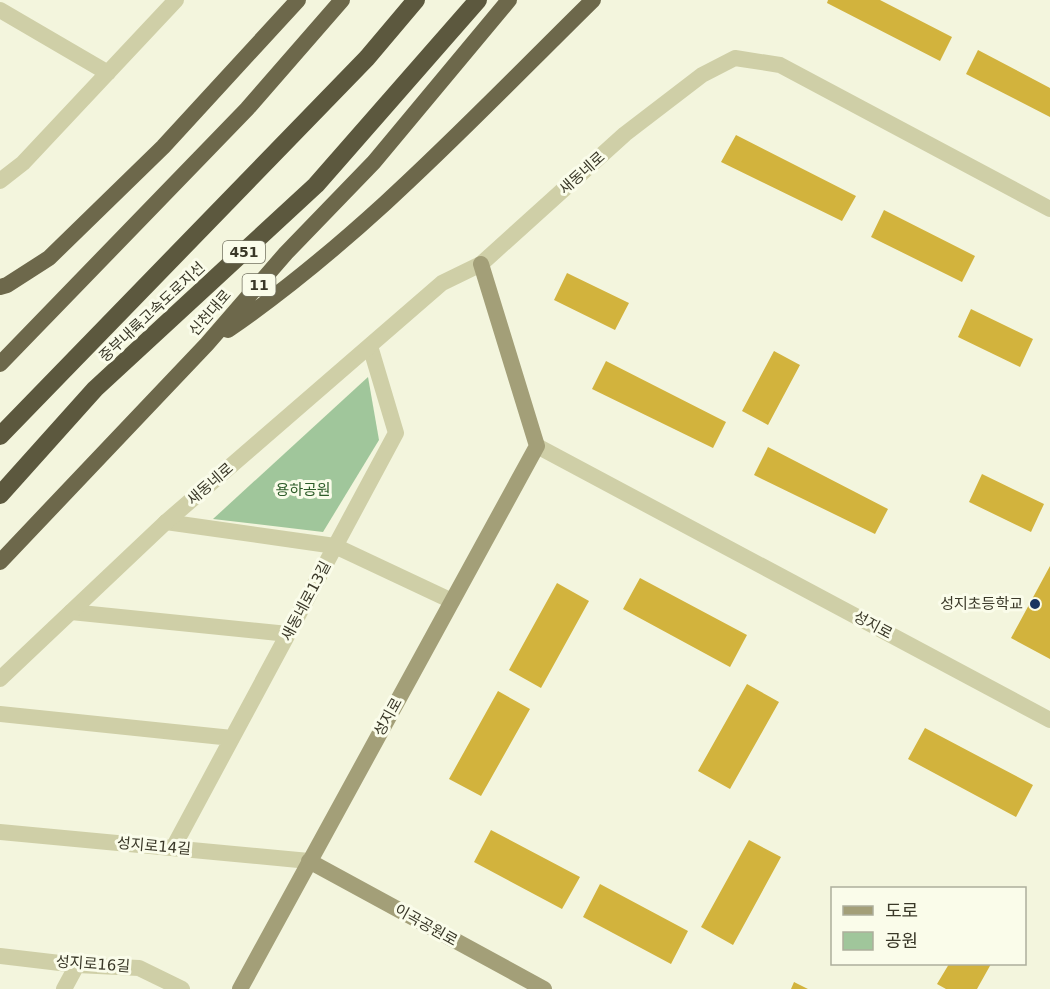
<svg xmlns="http://www.w3.org/2000/svg" width="1050" height="989" font-family="'DejaVu Sans','Noto Sans KR',sans-serif">
<style>
.green{fill:#a0c69b}
.building{fill:#d2b33d}
.lines{fill:none;stroke-linecap:round;stroke-linejoin:round}
.minor{stroke:#cfcfa7;stroke-width:16}
.tertiary{stroke:#cfcfa7;stroke-width:16}
.secondary{stroke:#a39f78;stroke-width:16}
.trunk{stroke:#6d684b;stroke-width:16}
.motorway{stroke:#5c583e;stroke-width:18}
.poi-dot{fill:#193561;stroke:#fafcea;stroke-width:2}
.labels{text-anchor:middle;dominant-baseline:central;stroke-width:6;stroke-linejoin:round;paint-order:stroke}
.shield{fill:#fafcea;stroke:#747362;stroke-width:1.5}
.shield-label{font-size:14px;font-weight:bold;fill:#3a3828}
.street-label{font-size:15px;fill:#3a3828;stroke:#fafcea}
.park-label{font-size:15px;fill:#2d5c29;stroke:#fafcea}
.poi-label{font-size:15px;fill:#3a3828;stroke:#fafcea;text-anchor:end}
</style>
<rect width="100%" height="100%" fill="#f3f5dd"/>
<path class="green" d="M368 377 379 440 323 532 213 519Z"/>
<path class="building" d="M828 0H880L952 37 940 61 827 3Z
M978 50 1050 88V117L966 74Z
M736 135 856 196 842 221 721 162Z
M884 210 975 256 962 282 871 237Z
M567 273 629 303 615 330 554 300Z
M971 309 1033 339 1020 367 958 337Z
M774 351 800 365 768 425 742 411Z
M606 361 726 422 713 448 592 389Z
M768 447 888 509 875 534 754 475Z
M982 474 1044 504 1031 532 969 502Z
M1050 566V659L1011 638Z
M640 578 747 635 730 667 623 609Z
M557 583 589 601 541 688 509 670Z
M747 684 779 702 730 789 698 771Z
M498 691 530 709 481 796 449 779Z
M925 728 1033 785 1016 817 908 759Z
M491 830 580 877 562 909 474 862Z
M749 840 781 857 733 945 701 927Z
M600 884 688 931 671 964 583 917Z
M949 964H991L977 989H946L937 984Z
M794 982 808 989H791Z"/>
<g class="lines">
<path class="minor" d="M0 10 108 73
M0 181 23 163 176 0
M537 446 1050 720
M166 522 335 546 452 601
M71 612 288 634
M0 714 232 738
M0 832 309 861
M173 848 396 433 370 346
M0 956 77 965 139 968 182 989
M64 989 77 965"/>
<path class="tertiary" d="M0 679 166 522 442 283 481 264 625 134 702 75 735 58 780 65 1050 209"/>
<path class="secondary" d="M309 861 544 989
M240 989 537 446 481 264"/>
<path class="trunk" d="M0 287 7 285 49 258 163 147 298 0
M228 330C363 237 476 115 593 0
M0 364 247 109 342 0
M0 562 207 344 286 253 374 162 509 0"/>
<path class="motorway" d="M0 436 367 58 416 0
M0 495 95 389 316 185 478 0"/>
</g>
<circle class="poi-dot" cx="1035" cy="604" r="6"/>
<g class="labels">
<g class="shield">
<rect x="223" y="241" width="42" height="22" rx="4.5"/>
<rect x="242.5" y="274" width="33" height="22" rx="4.5"/>
</g>
<g class="shield-label">
<text x="244" y="252">451</text>
<text x="259" y="285">11</text>
</g>
<g class="street-label">
<text transform="translate(582 173) rotate(-42)">새동네로</text>
<text transform="translate(152 312) rotate(-43)">중부내륙고속도로지선</text>
<text transform="translate(210 313) rotate(-49)">신천대로</text>
<text transform="translate(210 484) rotate(-41)">새동네로</text>
<text transform="translate(306 601) rotate(-62)">새동네로13길</text>
<text transform="translate(873 625) rotate(28)">성지로</text>
<text transform="translate(388 717) rotate(-61)">성지로</text>
<text transform="translate(154 846) rotate(5)">성지로14길</text>
<text transform="translate(426 925) rotate(29)">이곡공원로</text>
<text transform="translate(93 964) rotate(4)">성지로16길</text>
</g>
<g class="park-label">
<text x="303" y="490">용하공원</text>
</g>
<g class="poi-label">
<text x="1023" y="604">성지초등학교</text>
</g>
</g>
<rect x="831" y="887" width="195" height="78" fill="#fafcea" stroke="#adae9c" stroke-width="1.5"/>
<rect x="843" y="906" width="30" height="9" fill="#a39f78" stroke="#adae9c" stroke-width="1.5"/>
<text x="885" y="917" font-size="18" fill="#3a3828">도로</text>
<rect x="843" y="932" width="30" height="18" fill="#a0c69b" stroke="#adae9c" stroke-width="1.5"/>
<text x="885" y="947" font-size="18" fill="#3a3828">공원</text>
</svg>
